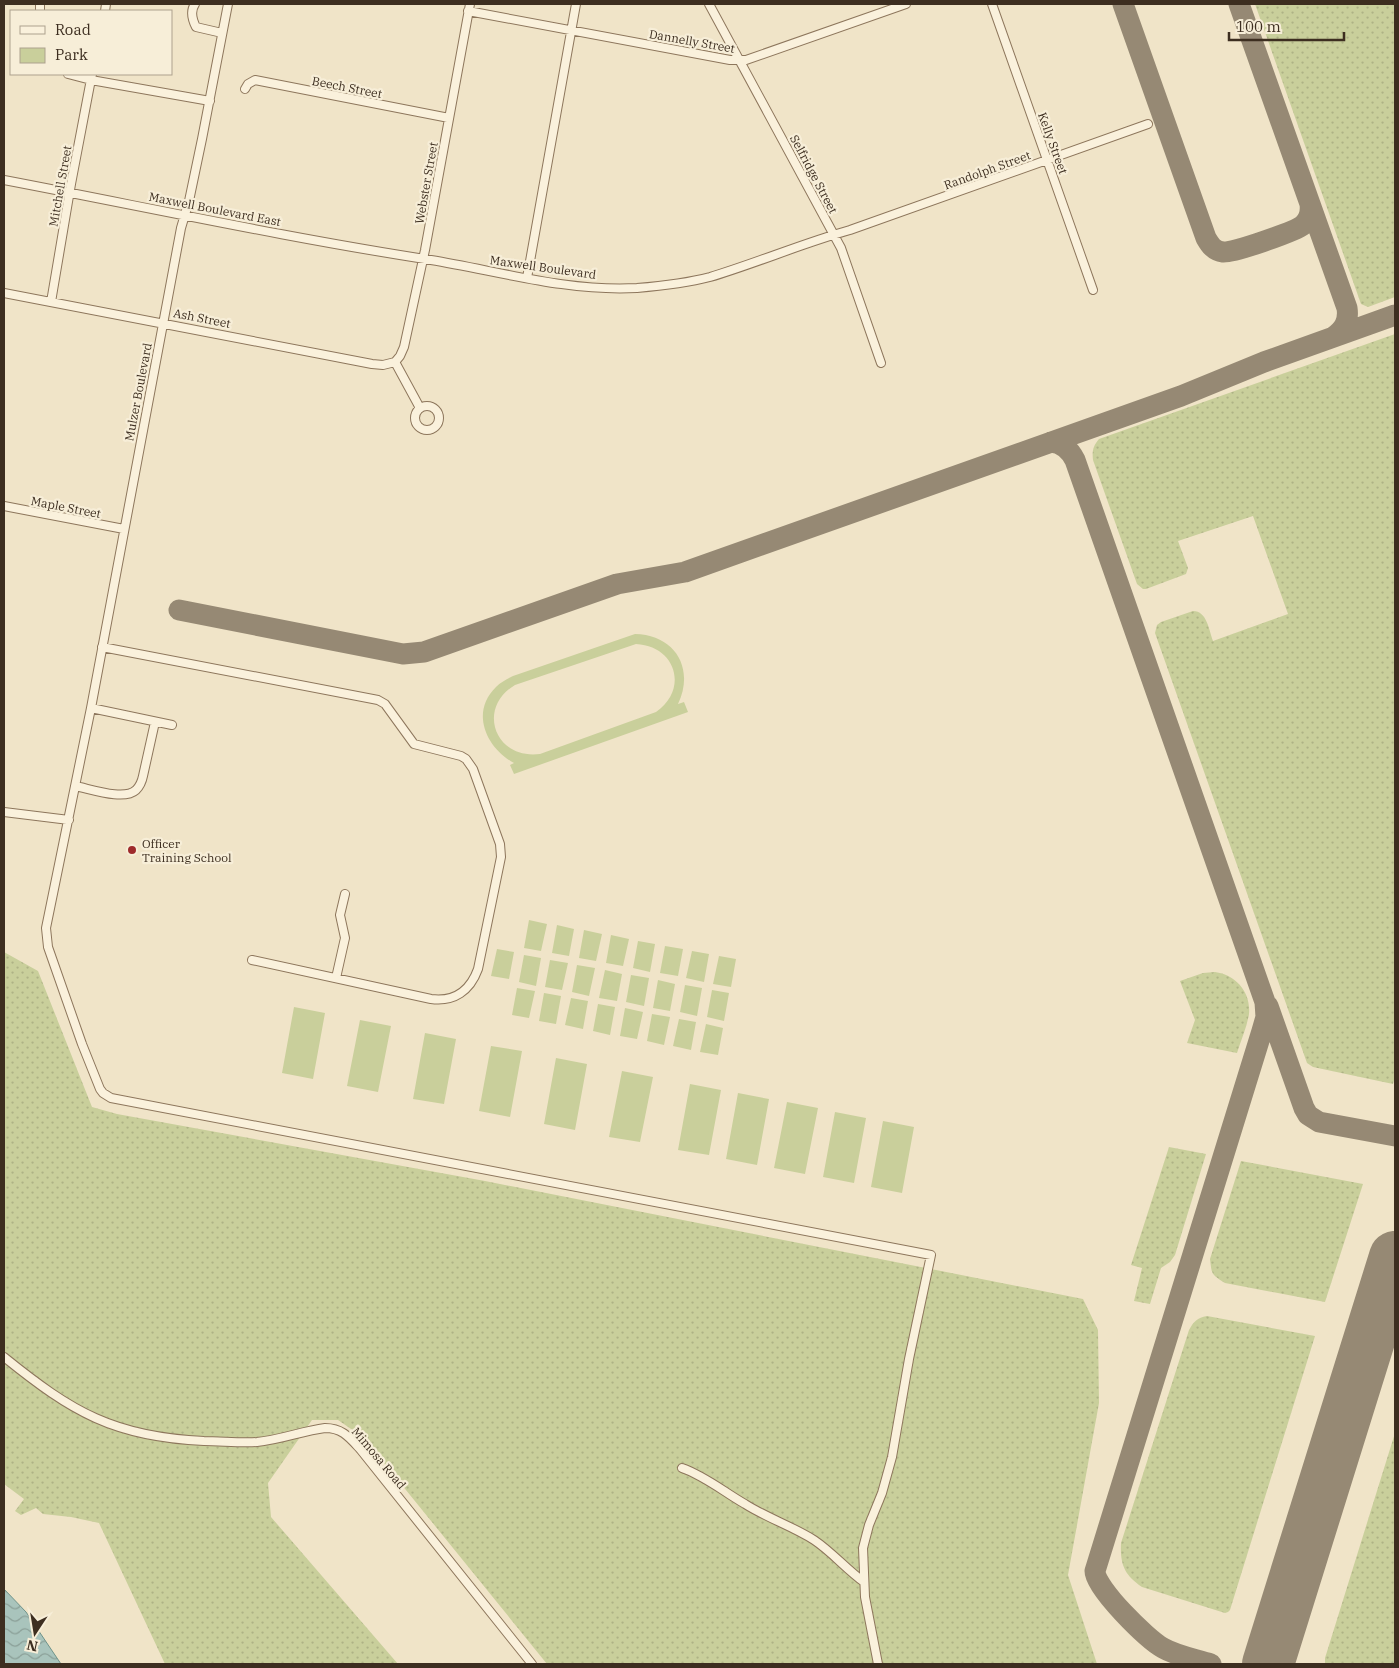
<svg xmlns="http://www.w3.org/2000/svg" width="1399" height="1668" font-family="'IBM Plex Serif',serif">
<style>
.green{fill:url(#green-dots)}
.pitch{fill:#c9cf9b;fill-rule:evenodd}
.water{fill:url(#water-waves);stroke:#6f938a}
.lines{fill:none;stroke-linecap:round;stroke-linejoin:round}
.taxiway{stroke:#968974;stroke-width:21}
.runway{stroke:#968974;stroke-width:52}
.minor-casing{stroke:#8d765c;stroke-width:10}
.minor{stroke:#faf1dc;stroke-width:8}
.poi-dot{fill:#9e2a2b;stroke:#f7eed8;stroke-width:2}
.labels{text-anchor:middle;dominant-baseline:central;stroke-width:4.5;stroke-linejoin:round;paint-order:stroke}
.street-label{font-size:12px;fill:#3d2e20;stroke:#f7eed8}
.poi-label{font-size:12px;fill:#3d2e20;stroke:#f7eed8;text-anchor:start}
</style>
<defs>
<pattern id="green-dots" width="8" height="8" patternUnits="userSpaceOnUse" patternTransform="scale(1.25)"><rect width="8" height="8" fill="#c9cf9b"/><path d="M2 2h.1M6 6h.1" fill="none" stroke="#aeb285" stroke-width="1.8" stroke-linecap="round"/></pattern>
<pattern id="water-waves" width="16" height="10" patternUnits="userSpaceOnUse" patternTransform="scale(1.25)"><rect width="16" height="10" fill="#a9c4bc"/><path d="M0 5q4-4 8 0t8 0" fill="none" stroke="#8ba098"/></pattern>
</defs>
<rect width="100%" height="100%" fill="#f0e4c8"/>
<path class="green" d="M1255 4H1395V297L1368 307 1361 304Z
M1395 334V1077L1393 1084 1313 1067 1307 1063 1155 633 1157 625 1161 622 1193 611C1207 611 1209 630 1213 641L1288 614 1253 516 1178 541 1188 568 1186 574 1146 589H1143L1137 584 1093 460C1092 451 1093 446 1099 439Z
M4 952 38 971 92 1107 117 1114 485 1181 1083 1299 1098 1330 1099 1403 1068 1575 1097 1664H547L380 1458 354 1431 338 1420H312L268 1483 271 1517 398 1664H165L99 1523 71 1517 43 1514 36 1508 21 1515 15 1511 24 1499 4 1484Z
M1215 972C1236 975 1251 992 1249 1014 1247 1027 1241 1040 1237 1053L1187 1043 1195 1020 1180 981 1203 973Z
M1169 1147 1206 1154 1175 1255 1170 1262 1161 1268 1150 1304 1134 1301 1142 1268 1131 1265Z
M1241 1161 1363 1184 1325 1302 1225 1283C1211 1274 1212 1275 1210 1259Z
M1207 1316 1315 1336 1230 1610 1228 1612 1225 1613 1142 1587C1124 1575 1120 1564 1121 1543L1189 1330C1194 1321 1197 1318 1207 1316Z
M1395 1433V1664H1325V1658Z"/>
<path class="pitch" d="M635 634C675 635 695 668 678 704L684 702 688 712 514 774 510 765 514 763C486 748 470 712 496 687 501 682 507 679 513 676ZM636 644C676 646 689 689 656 712L540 754C495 760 476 708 515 685Z
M529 920 547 924 541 951 524 948Z
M557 925 574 929 569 956 552 953Z
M584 930 602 934 596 961 579 958Z
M611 935 629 939 623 966 606 963Z
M638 941 655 944 650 972 633 968Z
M665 946 683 949 678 976 660 973Z
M497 949 514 952 509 979 491 976Z
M692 951 709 954 704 982 686 978Z
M524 955 541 958 536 986 519 982Z
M719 956 736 959 731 987 713 984Z
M550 960 568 963 562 990 545 987Z
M577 965 595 968 589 996 572 992Z
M605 970 622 974 617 1001 599 998Z
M631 975 649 978 644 1006 626 1002Z
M658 980 675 984 670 1011 653 1008Z
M685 985 702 988 697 1016 680 1012Z
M517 988 535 991 529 1018 512 1015Z
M712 990 729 993 724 1021 707 1017Z
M544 993 561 996 556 1024 539 1021Z
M571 998 588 1001 583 1029 565 1025Z
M598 1004 615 1007 610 1035 593 1031Z
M294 1007 325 1013 313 1079 282 1073Z
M625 1008 643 1012 637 1039 620 1036Z
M652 1014 670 1017 664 1045 647 1041Z
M679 1019 696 1022 691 1050 673 1046Z
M360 1020 391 1026 378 1092 347 1086Z
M706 1024 723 1028 718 1055 700 1052Z
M425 1033 456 1039 444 1104 413 1099Z
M491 1046 522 1051 510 1117 479 1111Z
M556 1058 587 1064 575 1130 544 1124Z
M622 1071 653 1077 640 1142 609 1137Z
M690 1084 721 1090 709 1155 678 1150Z
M738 1093 769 1099 757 1165 726 1159Z
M787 1102 818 1108 805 1174 774 1168Z
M835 1112 866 1118 854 1183 823 1177Z
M883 1121 914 1127 902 1193 871 1187Z"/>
<path class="water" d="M4 1589 26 1612 61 1664H4Z"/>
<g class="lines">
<path class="taxiway" d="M1123 4 1206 238C1210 245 1214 251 1223 252 1231 254 1296 231 1303 225 1310 219 1311 212 1310 204
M1239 4 1347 308C1349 321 1344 330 1333 337
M1051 442C1062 443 1070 450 1075 460L1265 1002 1266 1017 1262 1031 1095 1571C1095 1588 1147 1639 1163 1648 1177 1656 1195 1659 1211 1664
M179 610 403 654 424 652 617 584 685 572 1181 396 1264 362 1395 315
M1268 1006 1304 1108 1308 1115 1319 1122 1395 1136"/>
<path class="runway" d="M1268 1664 1395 1257"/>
<defs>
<path id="minor" d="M40 4V11
M195 4C190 11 192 19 196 27L222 33
M228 4 202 139 189 201 181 228 91 708 46 928 48 947 82 1044 100 1089 103 1093 111 1098 931 1255 909 1359 892 1457 882 1493 869 1525 863 1548 865 1597 878 1664
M709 4 841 248 881 363
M992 4 1093 290
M105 11 106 4
M468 11 730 60H746L906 4
M68 74 91 80 210 101
M245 89 248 84 255 80 449 118
M4 180C146 207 288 238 431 260 498 271 568 292 637 288 661 286 687 283 710 277 757 263 803 243 850 230L1148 124
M527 278 576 4
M4 293 372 364 383 365 395 362
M51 302 71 184 92 74
M395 362 400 356 404 347 425 250 470 4
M395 362 420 408
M415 418a12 12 0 1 1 24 0a12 12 0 1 1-24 0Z
M4 506 124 529
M102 647 378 700 385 704 414 744 461 756 466 759 473 769 500 844 501 857 478 969C470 991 454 1002 431 999L252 960
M91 708 172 725
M75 786C91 789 124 801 136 790 140 786 142 781 143 776L155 722
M4 812 69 820
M336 978 345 938 340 915 345 894
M4 1357C72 1412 114 1437 204 1441 221 1441 240 1443 257 1442 280 1440 302 1431 325 1428 342 1428 349 1437 360 1449L532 1664
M682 1468C705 1476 724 1492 745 1504 767 1518 792 1526 814 1540 832 1552 846 1569 864 1582"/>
</defs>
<use href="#minor" class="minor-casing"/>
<use href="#minor" class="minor"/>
</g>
<circle class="poi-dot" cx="132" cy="850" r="5"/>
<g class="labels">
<g class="street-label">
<text transform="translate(692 41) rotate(10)">Dannelly Street</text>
<text transform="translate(347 87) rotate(11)">Beech Street</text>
<text transform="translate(1053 143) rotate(70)">Kelly Street</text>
<text transform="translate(987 170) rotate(-20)">Randolph Street</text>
<text transform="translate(814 174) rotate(62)">Selfridge Street</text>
<text transform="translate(426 183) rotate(-80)">Webster Street</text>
<text transform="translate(60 186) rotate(-80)">Mitchell Street</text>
<text transform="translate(215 209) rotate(11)">Maxwell Boulevard East</text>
<text transform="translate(543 267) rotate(8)">Maxwell Boulevard</text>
<text transform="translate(202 318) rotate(11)">Ash Street</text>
<text transform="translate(138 392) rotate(-79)">Mulzer Boulevard</text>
<text transform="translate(66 507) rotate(11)">Maple Street</text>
<text transform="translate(379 1458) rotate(50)">Mimosa Road</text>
</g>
<g class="poi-label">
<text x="142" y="843">Officer<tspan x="142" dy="14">Training School</tspan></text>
</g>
</g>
<rect width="1399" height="1668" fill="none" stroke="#3d2e20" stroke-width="10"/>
<rect x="10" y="10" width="162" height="65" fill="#f7eed8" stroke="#ada18e"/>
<rect x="20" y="26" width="25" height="8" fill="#faf1dc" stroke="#ada18e"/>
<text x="55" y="35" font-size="15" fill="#3d2e20">Road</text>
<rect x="20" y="48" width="25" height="15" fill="#c9cf9b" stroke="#ada18e"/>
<text x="55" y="60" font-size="15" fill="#3d2e20">Park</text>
<g transform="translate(35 1633) rotate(192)" stroke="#f7eed8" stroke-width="4" paint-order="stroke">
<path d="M0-4L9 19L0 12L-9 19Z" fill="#3d2e20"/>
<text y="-8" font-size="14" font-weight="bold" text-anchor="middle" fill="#3d2e20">N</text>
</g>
<path d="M1229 32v8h115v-8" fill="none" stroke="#3d2e20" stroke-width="2.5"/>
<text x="1236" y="32" font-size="15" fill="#3d2e20" stroke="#f7eed8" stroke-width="4" paint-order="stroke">100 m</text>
</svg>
